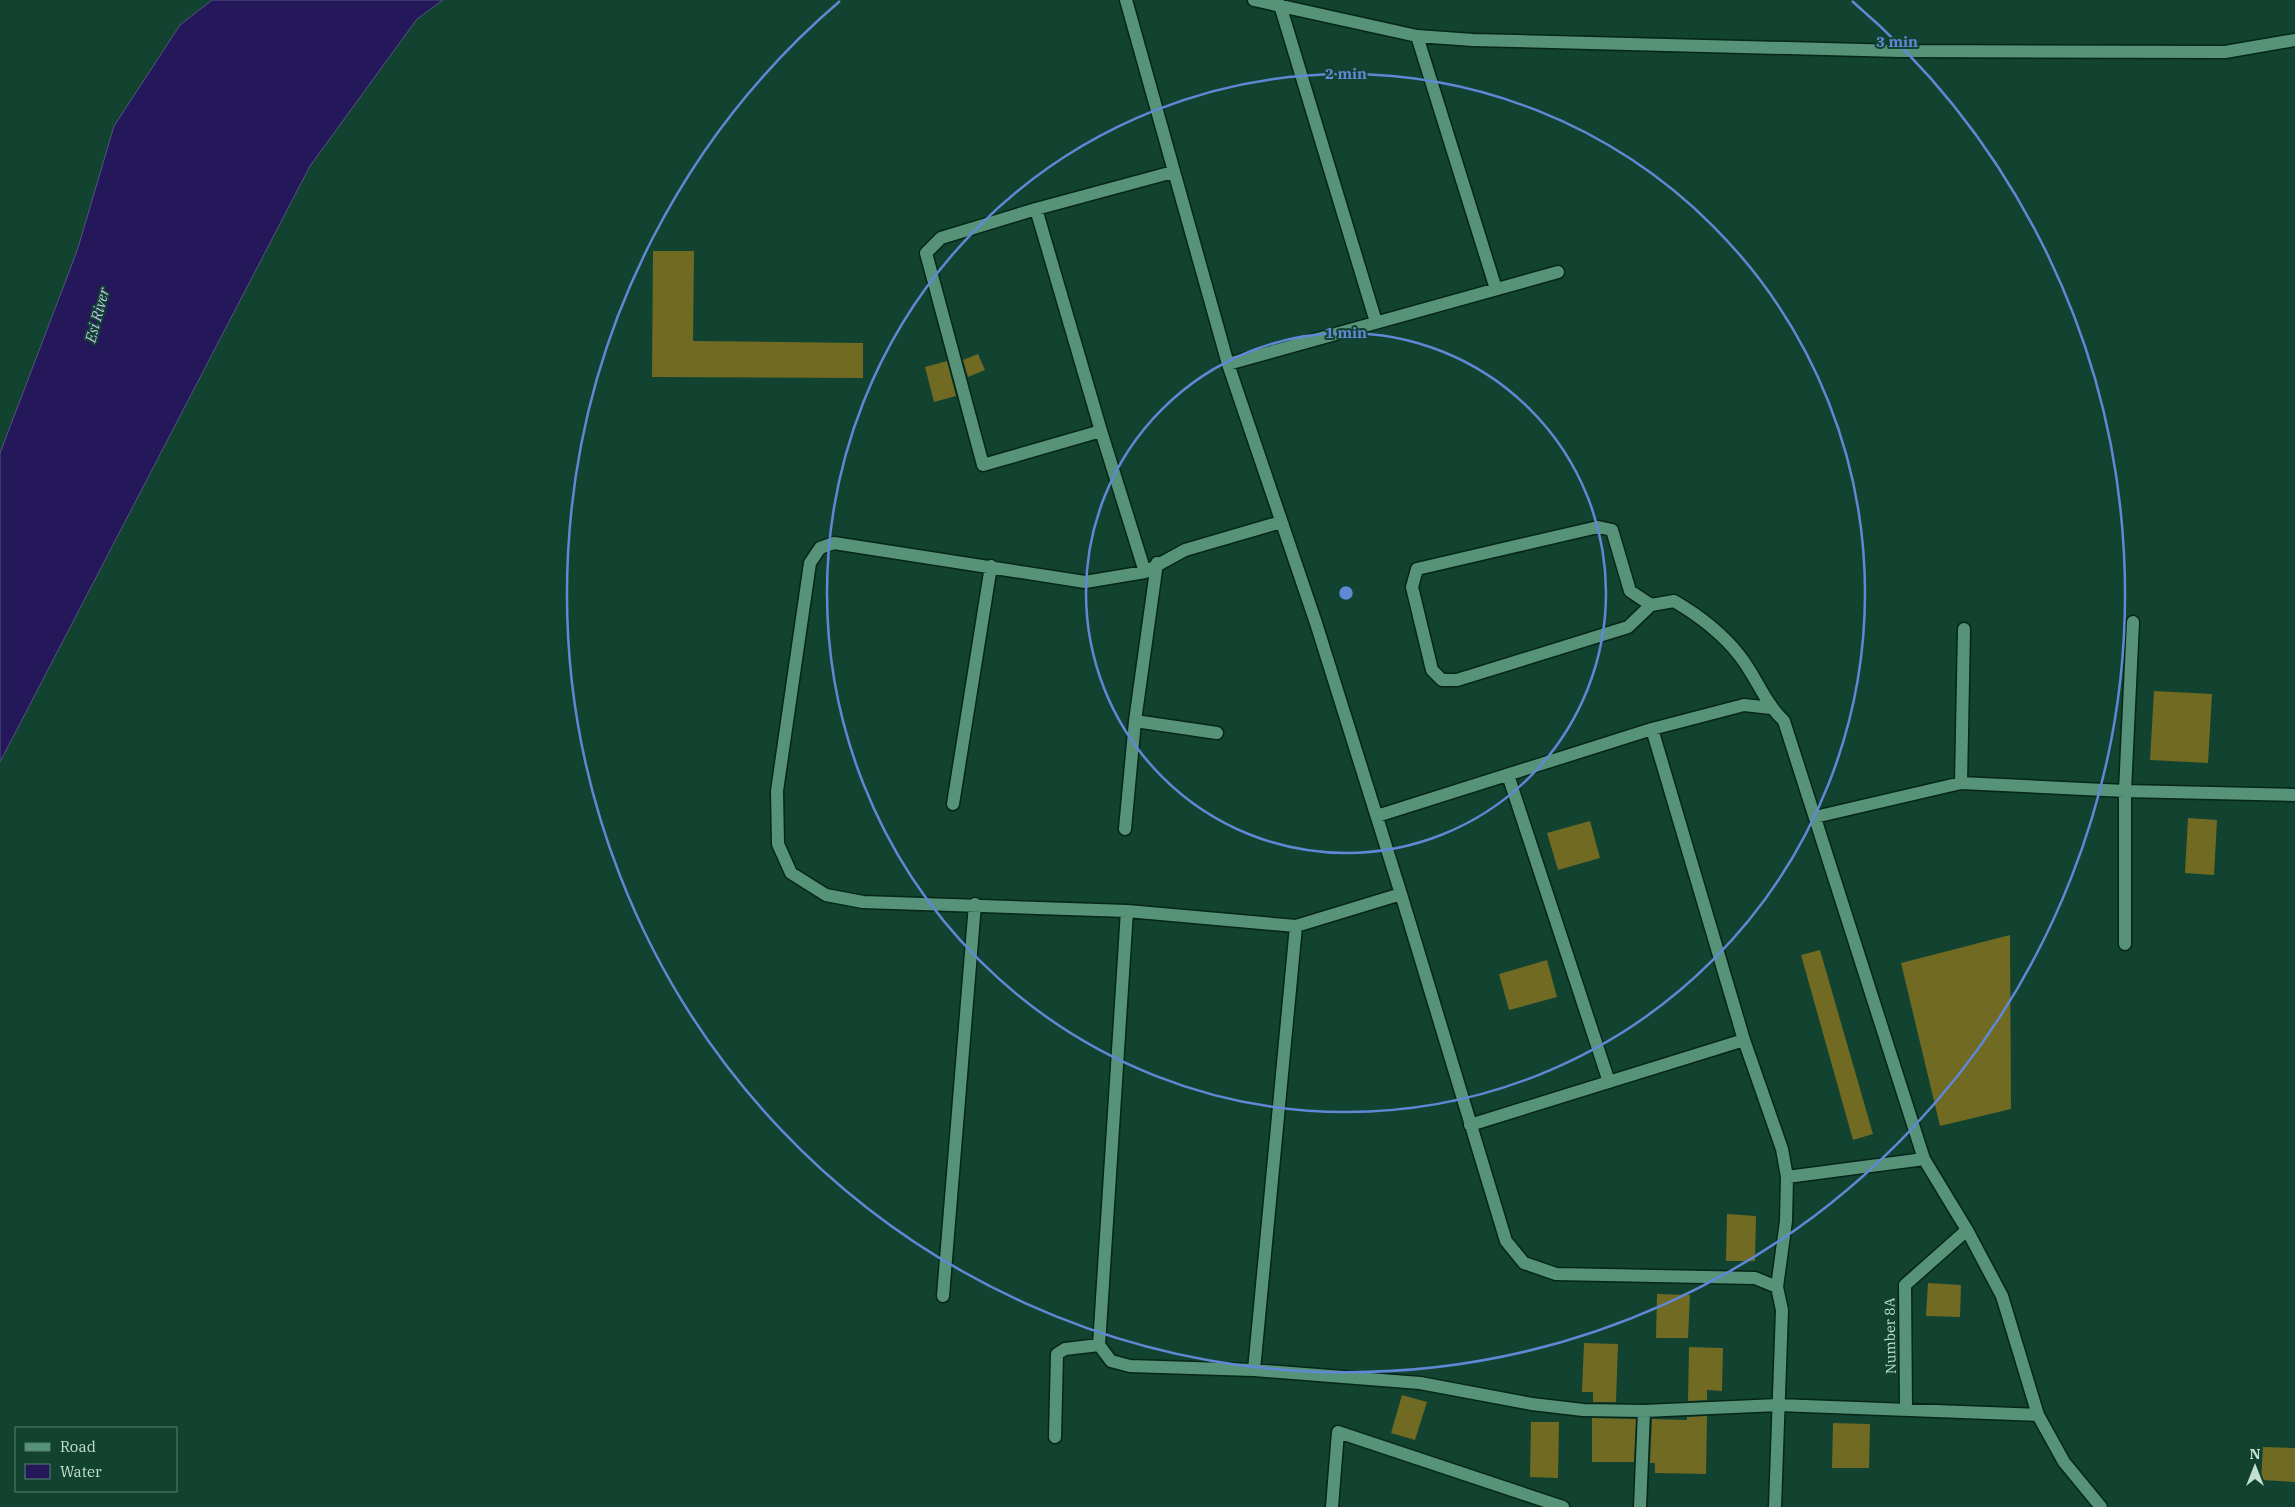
<svg xmlns="http://www.w3.org/2000/svg" width="2295" height="1507" font-family="'IBM Plex Serif',serif">
<style>
.water{fill:#24185b;stroke:#53547e}
.building{fill:#706a23}
.lines{fill:none;stroke-linecap:round;stroke-linejoin:round}
.minor-casing{stroke:#052619;stroke-width:15}
.minor{stroke:#579378;stroke-width:12}
.ring{fill:none;stroke:#5f88d5;stroke-width:2.5}
.labels{text-anchor:middle;dominant-baseline:central;stroke-width:4;stroke-linejoin:round;paint-order:stroke}
.street-label{font-size:14px;fill:#c2e0d1;stroke:#124230}
.water-label{font-size:15px;font-style:italic;fill:#c4c4ee;stroke:#124230}
.centre{fill:#5f88d5;stroke:#124230;stroke-width:2.5}
.ring-label{font-size:15px;text-anchor:middle;font-weight:bold;fill:#5f88d5;stroke:#124230;stroke-width:4;stroke-linejoin:round;paint-order:stroke}
</style>
<rect width="100%" height="100%" fill="#124230"/>
<path class="water" d="M212 0H443L417 19 310 166 0 762V453L77 251 114 126 180 25Z"/>
<path class="building" d="M653 251H694L693 341 863 343V378L652 377Z
M978 354 985 370 968 377 963 360Z
M947 361 956 396 934 402 925 367Z
M2154 691 2212 694 2208 763 2150 760Z
M2188 818 2217 820 2214 875 2185 873Z
M1590 821 1600 858 1558 870 1547 833Z
M2010 935 2011 1109 1940 1126 1901 963Z
M1820 950 1873 1134 1853 1140 1801 955Z
M1547 960 1557 997 1509 1010 1499 974Z
M1727 1214 1756 1216 1755 1261H1726Z
M1928 1283 1961 1285 1960 1317 1926 1316Z
M1657 1294 1690 1295 1688 1338H1656Z
M1584 1343 1618 1344 1616 1402H1593V1392H1582Z
M1689 1347 1723 1348 1722 1391 1707 1390V1400L1688 1401Z
M1402 1395 1427 1402 1415 1440 1391 1433Z
M1707 1416 1706 1474 1655 1473V1463H1650L1652 1419 1687 1420V1417Z
M1592 1418 1636 1419 1634 1462H1592Z
M1531 1422H1559L1558 1478 1530 1477Z
M1833 1423 1870 1424 1869 1468H1832Z
M2263 1447 2295 1448V1482L2261 1480Z"/>
<g class="lines">
<defs>
<path id="minor" d="M1126 0 1228 364 1316 623 1401 894 1506 1241 1524 1263 1556 1274 1755 1278 1777 1287
M1254 0 1417 36 1473 40 1900 51 2225 52 2295 40
M1280 5 1376 322
M1417 36 1496 289
M1036 209 1101 431 1145 572
M1228 364 1558 272
M1101 431 983 465 926 253 941 238 1036 209 1173 172
M1281 522 1185 550 1145 572 1085 582 834 543 820 548 810 563 777 791 778 844 791 873 826 895 863 902 1127 911 1296 926 1401 894
M1651 605 1628 627 1457 680H1442L1432 670 1412 587 1417 569 1598 527 1612 530 1630 591 1651 605 1674 601C1698 615 1721 632 1739 655 1756 676 1764 702 1784 721L1924 1159 1967 1230 2002 1296 2038 1415 2064 1462 2101 1507
M1135 721 1217 733
M1652 729 1744 1040 1782 1149 1787 1177 1786 1221 1777 1287 1782 1310 1775 1507
M1508 775 1609 1082
M1961 783 1964 629
M953 804 991 566
M1377 816 1652 729 1744 705 1771 708
M1815 817 1961 783 2125 791 2295 795
M1125 829 1135 721 1157 563
M1127 911 1099 1345 1111 1361 1130 1366 1254 1370 1420 1383 1532 1404 1583 1410 1644 1411 1778 1405 2038 1415
M2125 944V791L2133 622
M1470 1125 1744 1040
M1787 1177 1924 1159
M943 1296 975 904
M1254 1370 1296 926
M1906 1410 1905 1285 1967 1230
M1055 1437 1057 1354 1065 1349 1099 1345
M1332 1507 1338 1432 1563 1507
M1640 1507 1644 1411"/>
</defs>
<use href="#minor" class="minor-casing"/>
<use href="#minor" class="minor"/>
</g>
<g class="ring">
<circle cx="1346" cy="593" r="260"/>
<circle cx="1346" cy="593" r="519"/>
<path d="M1852 1A779 779 0 1 1 840 1"/>
</g>
<g class="labels">
<g class="street-label">
<text transform="translate(1890 1336) rotate(-91)">Number 8A</text>
</g>
<g class="water-label">
<text transform="translate(97 315) rotate(-75)">Esi River</text>
</g>
</g>
<circle cx="1346" cy="593" r="8" class="centre"/>
<g class="ring-label">
<text x="1897" y="47">3 min</text>
<text x="1346" y="79">2 min</text>
<text x="1346" y="338">1 min</text>
</g>
<rect x="15" y="1427" width="162" height="65" fill="#124230" stroke="#588170"/>
<rect x="25" y="1443" width="25" height="8" fill="#579378" stroke="#588170"/>
<text x="60" y="1452" font-size="15" fill="#c2e0d1">Road</text>
<rect x="25" y="1464" width="25" height="15" fill="#24185b" stroke="#588170"/>
<text x="60" y="1477" font-size="15" fill="#c2e0d1">Water</text>
<g transform="translate(2255 1467)" stroke="#124230" stroke-width="4" paint-order="stroke">
<path d="M0-4L9 19L0 12L-9 19Z" fill="#c2e0d1"/>
<text y="-8" font-size="14" font-weight="bold" text-anchor="middle" fill="#c2e0d1">N</text>
</g>
</svg>
